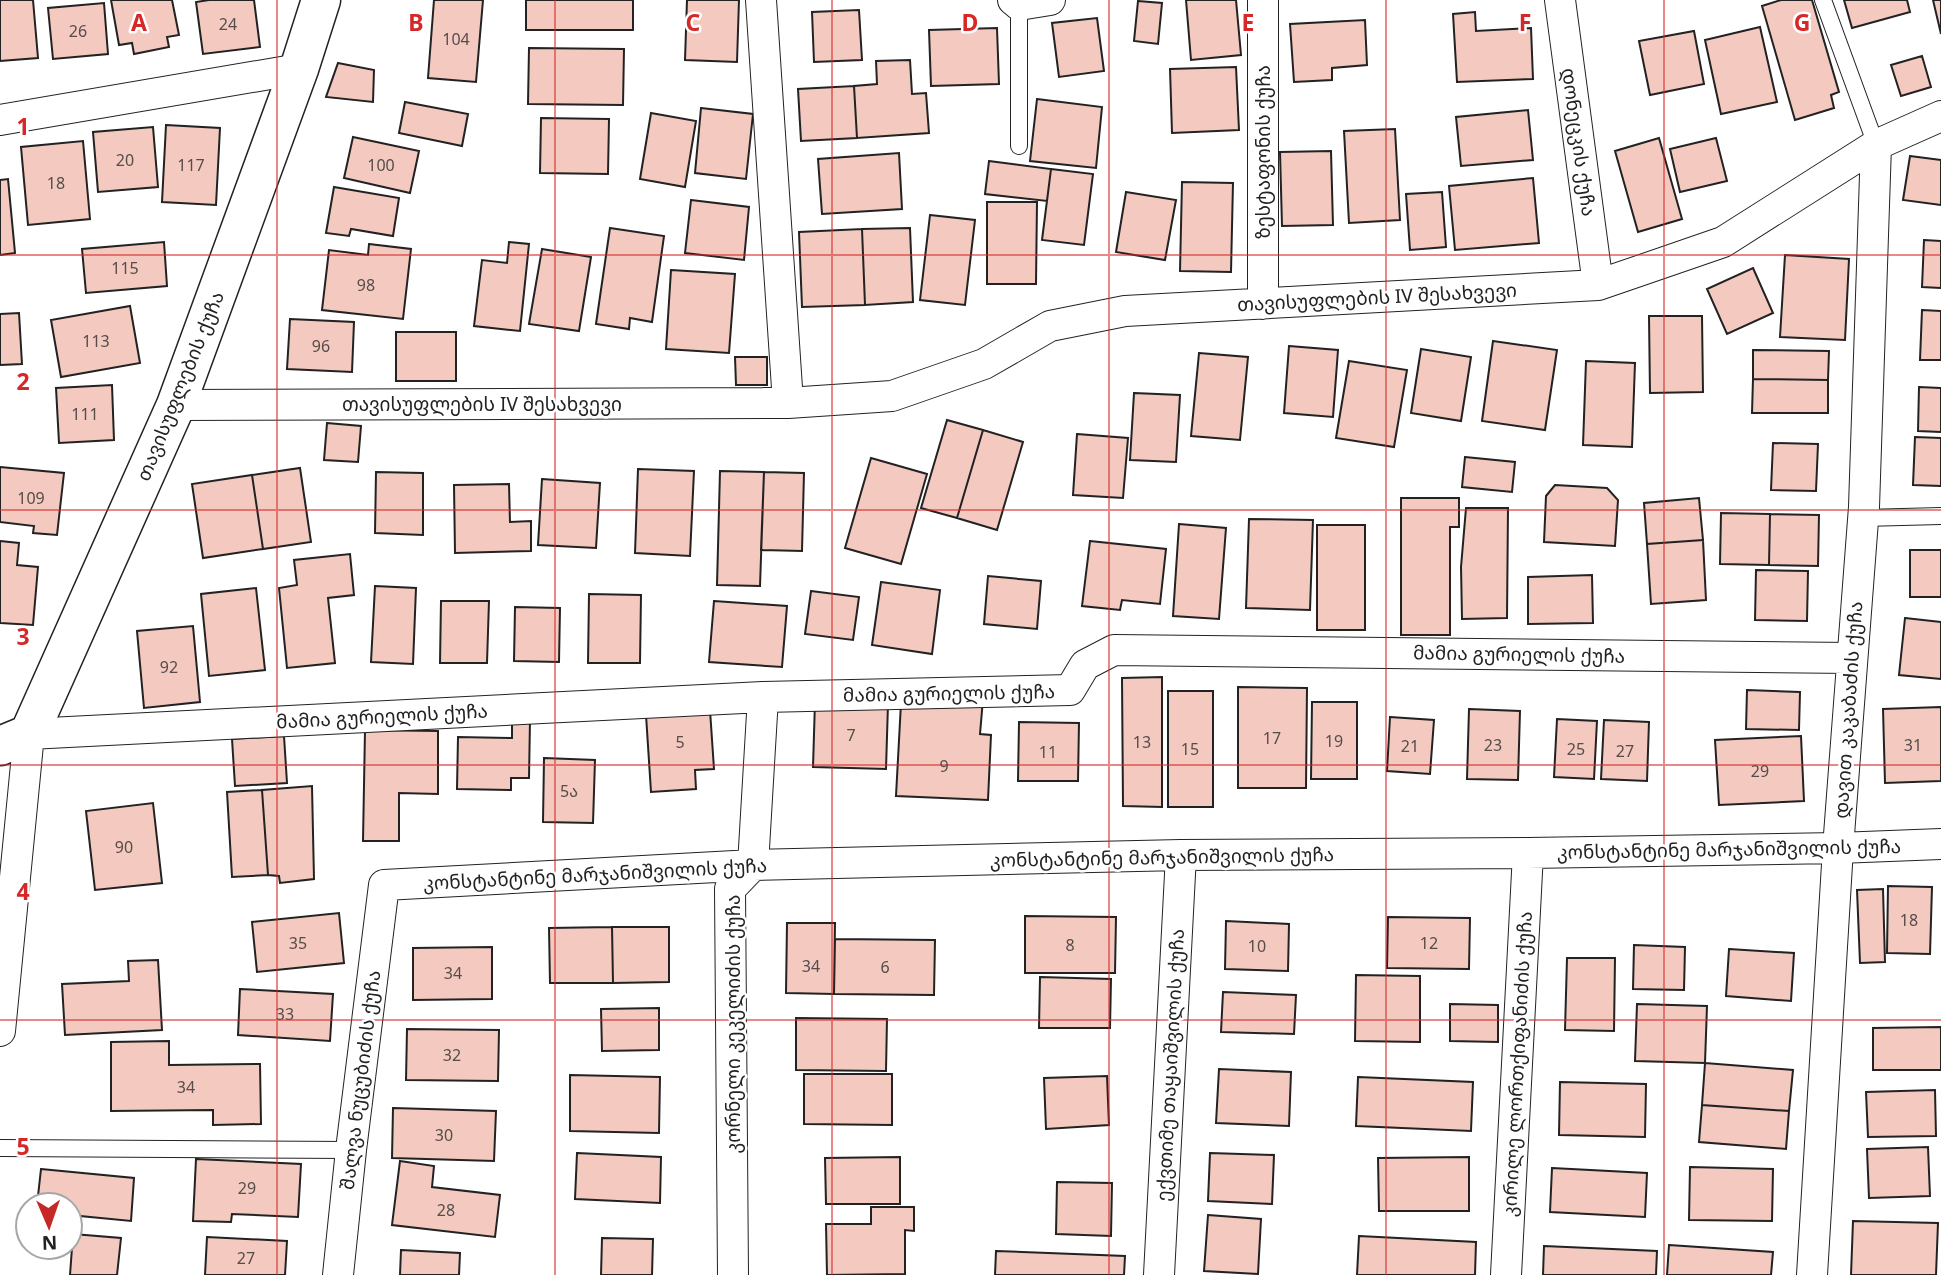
<svg xmlns="http://www.w3.org/2000/svg" width="1941" height="1275" font-family="'Noto Sans','Noto Sans Georgian',sans-serif">
<style>
.building{fill:#f3c9c0;stroke:#222;stroke-width:2}
.lines{fill:none;stroke-linecap:round;stroke-linejoin:round}
.lane-casing{stroke:#222;stroke-width:18}
.street-casing{stroke:#222;stroke-width:32}
.secondary-casing{stroke:#222;stroke-width:41}
.lane{stroke:#fff;stroke-width:16}
.street{stroke:#fff;stroke-width:30}
.secondary{stroke:#fff;stroke-width:38}
.grid{fill:none;stroke:#d62828;stroke-width:2;stroke-opacity:0.55}
.labels{text-anchor:middle;dominant-baseline:central;stroke-width:5;stroke-linejoin:round;paint-order:stroke}
.number-label{font-size:16px;fill:#564c4a}
.street-label{font-size:19px;fill:#222;stroke:#fff}
.grid-label{font-size:23px;text-anchor:middle;font-weight:bold;fill:#d62828;stroke:#fff;stroke-width:5;stroke-linejoin:round;paint-order:stroke}
</style>
<rect width="100%" height="100%" fill="#fff"/>
<path class="building" d="M0 0H33L38 58 0 61Z
M111 0H172L179 35 167 37 169 47 134 54 132 43 119 45Z
M209 0H254L260 47 203 54 196 2Z
M434 0H483L476 82 428 78Z
M526 0H633V30H526Z
M687 0H739L737 62 685 60Z
M1186 0H1236L1241 55 1191 60Z
M1781 0H1812L1839 92 1831 95 1834 108 1795 120 1762 6Z
M1844 0H1907L1910 12 1852 28Z
M1933 0H1941V34Z
M1138 1 1162 3 1158 44 1134 41Z
M104 3 108 54 53 59 48 8Z
M859 10 862 60 814 62 812 12Z
M1475 12 1476 31 1531 28 1533 79 1457 82 1453 14Z
M1097 18 1104 71 1059 77 1052 23Z
M1365 20 1367 65 1332 68V80L1294 82 1290 24Z
M1760 27 1777 102 1721 114 1705 40Z
M997 28 999 84 931 86 929 30Z
M1694 31 1704 84 1650 95 1639 41Z
M529 48 624 49 623 105 528 104Z
M1922 56 1931 87 1901 96 1891 65Z
M910 60 912 94 926 93 929 133 857 138 854 86 877 84 876 61Z
M338 63 374 70 373 102 326 97Z
M1236 67 1239 130 1172 133 1170 69Z
M854 86 857 138 801 141 798 89Z
M1037 99 1102 107 1096 168 1030 161Z
M405 102 468 114 462 146 399 133Z
M701 108 753 114 746 179 695 173Z
M1528 110 1533 160 1461 166 1456 117Z
M651 113 696 121 685 187 640 179Z
M541 118 609 119 608 174 540 173Z
M166 125 220 128 216 205 162 202Z
M153 127 158 187 98 192 93 132Z
M1395 129 1400 220 1349 223 1344 131Z
M353 137 419 151 410 193 344 178Z
M1659 138 1682 219 1638 232 1615 151Z
M1716 138 1727 181 1680 192 1670 149Z
M83 141 90 219 28 225 21 147Z
M1331 151 1333 225 1282 226 1280 152Z
M899 153 902 209 822 214 818 159Z
M1910 156 1941 160V205L1903 200Z
M989 161 1051 169 1047 201 985 194Z
M1051 169 1093 174 1084 245 1042 240Z
M1533 178 1539 243 1455 250 1449 186Z
M8 179 15 253 0 255V180Z
M1182 182 1233 183 1231 272 1180 271Z
M334 187 399 198 393 236 351 229 349 236 326 233Z
M1126 192 1176 200 1165 260 1116 252Z
M1442 192 1446 247 1410 250 1406 194Z
M691 200 749 207 744 260 685 253Z
M987 202H1037L1036 284H987Z
M930 215 975 220 965 305 920 300Z
M610 228 664 236 652 322 630 318 629 329 596 324Z
M910 228 913 302 865 305 862 229Z
M862 229 865 305 802 307 799 232Z
M1924 240 1941 241V288L1922 287Z
M164 242 167 286 86 293 82 249Z
M509 242 529 244 520 331 474 326 482 260 507 263Z
M369 244 411 249 403 319 322 310 329 250 368 255Z
M542 249 591 257 579 331 529 324Z
M1785 255 1849 259 1845 340 1780 337Z
M1753 268 1773 313 1727 334 1707 289Z
M671 270 735 274 729 353 666 349Z
M130 306 140 363 61 377 51 320Z
M1922 310 1941 311V360H1920Z
M19 313 22 364 0 365V314Z
M1649 316H1702L1703 392 1650 393Z
M290 319 354 322 352 372 287 369Z
M396 332H456V381H396Z
M1493 341 1557 350 1545 430 1482 421Z
M1289 346 1338 350 1333 417 1284 413Z
M1421 349 1471 357 1461 421 1411 413Z
M1753 350 1829 351 1828 380 1753 379Z
M1199 353 1248 357 1240 440 1191 436Z
M735 357H767V385H736Z
M1349 361 1407 370 1394 447 1336 438Z
M1586 361 1635 363 1632 447 1583 445Z
M1753 379 1828 380V413H1752Z
M112 385 114 440 59 443 56 388Z
M1919 387 1941 388V432L1918 431Z
M1134 393 1180 395 1176 462 1130 460Z
M947 420 983 430 957 518 921 508Z
M327 423 361 426 358 462 324 460Z
M983 430 1023 442 997 530 957 518Z
M1077 434 1128 438 1123 498 1073 495Z
M1915 437 1941 438V486L1913 485Z
M1773 443 1818 444 1816 491 1771 490Z
M1465 457 1515 462 1512 492 1462 487Z
M871 458 927 474 901 564 845 548Z
M0 467 64 473 57 535 33 533 34 526 0 522Z
M300 468 311 542 263 549 252 475Z
M638 469 694 471 690 556 635 553Z
M720 471 764 472 760 586 717 585Z
M376 472 423 473V535L375 533Z
M764 472 804 473 802 551 761 550Z
M252 475 263 549 203 558 192 484Z
M542 479 600 483 596 548 538 545Z
M509 484 510 522 531 521V551L455 553 454 485Z
M1555 485 1607 488 1618 500 1615 546 1544 542 1546 496Z
M1401 498H1459V527H1450V635H1401Z
M1699 498 1703 540 1647 544 1644 503Z
M1466 508H1508L1507 618 1462 619 1461 567Z
M1721 513 1770 514 1769 565 1720 564Z
M1770 514 1819 515 1818 566 1769 565Z
M1249 519 1313 520 1310 610 1246 608Z
M1179 524 1226 528 1219 619 1173 616Z
M1317 525H1365V630H1317Z
M1703 540 1706 600 1651 604 1647 544Z
M0 541 19 543 17 565 38 567 33 625 0 623Z
M1090 541 1166 549 1160 604 1122 600 1120 610 1082 606Z
M1910 550H1941V597H1910Z
M350 554 354 595 328 598 335 663 287 668 279 588 297 585 294 560Z
M1756 570 1808 571 1807 621 1755 620Z
M1592 575 1593 623 1528 624V577Z
M988 576 1041 581 1037 629 984 624Z
M881 582 940 590 932 654 872 645Z
M375 586 416 588 413 664 371 662Z
M256 588 265 670 209 676 201 594Z
M811 591 859 597 853 640 805 634Z
M589 594 641 595 640 663H588Z
M441 601H489L487 663H440Z
M714 601 787 606 782 667 709 662Z
M515 607 560 608 559 662 514 661Z
M1905 618 1941 622V679L1899 675Z
M193 626 200 702 144 708 137 631Z
M1162 677V807L1123 806 1122 678Z
M1238 687 1307 688 1306 788H1238Z
M1747 690 1800 692 1799 730 1746 729Z
M1168 691H1213V807H1168Z
M983 699 980 734 991 735 988 800 896 796 901 703Z
M815 701 888 704 886 769 813 767Z
M1312 702H1357V779H1311Z
M1941 707V781L1885 783 1883 709Z
M1469 709 1520 711 1518 780 1467 779Z
M710 710 714 769 695 770 696 789 651 792 646 715Z
M1390 717 1434 720 1430 774 1387 771Z
M1557 719 1597 721 1594 779 1554 777Z
M512 720H530L529 778H511V790L457 789 458 737 512 738Z
M1604 720 1649 722 1647 781 1601 779Z
M1019 722 1079 723 1078 781H1018Z
M365 730 438 731V794L399 793V841H363Z
M284 736 287 783 235 786 232 739Z
M1801 736 1804 801 1719 805 1715 740Z
M544 758 595 760 593 823 543 822Z
M312 786 314 879 280 883 279 876 268 875 262 790Z
M262 790 268 875 232 877 227 792Z
M153 803 162 883 95 890 86 811Z
M1888 886 1932 887 1930 954 1887 953Z
M1883 889 1885 962 1860 963 1857 890Z
M339 913 344 963 257 972 252 922Z
M1025 916 1116 917 1115 973H1025Z
M1388 917 1470 918 1469 969 1387 968Z
M1226 921 1289 924 1288 971 1225 969Z
M787 923H835L834 994 786 993Z
M612 927 613 983H550L549 928Z
M612 927H669V982L613 983Z
M835 939 935 940 934 995 834 994Z
M1634 945 1685 947 1684 990 1633 989Z
M492 947V999L413 1000V948Z
M1729 949 1794 953 1791 1001 1726 996Z
M1567 958H1615L1614 1031 1565 1030Z
M158 960 162 1030 65 1035 62 984 129 981 128 961Z
M1356 975 1420 976V1042L1355 1041Z
M1040 977 1111 979 1110 1028H1039Z
M240 989 333 994 330 1041 238 1035Z
M1223 992 1296 995 1294 1034 1221 1032Z
M1450 1004 1498 1005V1042L1450 1041Z
M1637 1004 1707 1006 1705 1063 1635 1061Z
M659 1008V1050L602 1051 601 1009Z
M796 1018 887 1019 886 1071 796 1070Z
M1941 1027V1070H1873V1028Z
M407 1029 499 1030 498 1081 406 1080Z
M169 1041V1065L260 1064 261 1124 213 1125V1110L111 1111V1042Z
M1705 1063 1793 1070 1789 1111 1702 1105Z
M1219 1069 1291 1072 1289 1126 1216 1123Z
M804 1074H892V1125L804 1124Z
M570 1075 660 1077 659 1133 570 1131Z
M1107 1076 1109 1125 1046 1129 1044 1078Z
M1358 1077 1473 1082 1471 1131 1356 1126Z
M1560 1082 1646 1084 1645 1137 1559 1135Z
M1935 1090 1936 1136 1868 1137 1866 1092Z
M1702 1105 1789 1111 1786 1149 1699 1142Z
M393 1108 496 1111 494 1161 392 1158Z
M1928 1147 1930 1196 1869 1198 1867 1149Z
M577 1153 661 1157 660 1203 575 1199Z
M1210 1153 1274 1155 1272 1204 1208 1201Z
M900 1157V1204H826L825 1158Z
M1469 1157V1211H1379L1378 1158Z
M196 1159 301 1164 298 1217 232 1214 231 1222 193 1221Z
M400 1161 434 1166 432 1187 500 1195 495 1237 392 1225Z
M1690 1167 1773 1169 1772 1221 1689 1220Z
M1552 1168 1647 1173 1645 1217 1550 1212Z
M41 1169 134 1178 131 1221 70 1215V1205H37Z
M1057 1182 1112 1183 1111 1236 1056 1234Z
M871 1207H914V1231L905 1230V1274L827 1275 826 1224H871Z
M1208 1215 1261 1219 1258 1274 1204 1271Z
M1853 1221 1938 1223 1936 1275H1851Z
M73 1234 121 1238 117 1275H70Z
M1359 1236 1476 1242 1475 1275H1357Z
M207 1237 287 1241 285 1275H205Z
M602 1238 653 1239 652 1275H601Z
M1669 1245 1773 1252 1771 1275H1667Z
M1544 1246 1657 1251 1656 1275H1543Z
M401 1250 460 1253 459 1275H400Z
M996 1251 1125 1256 1124 1275H995Z"/>
<g class="lines">
<defs>
<path id="lane" d="M1823 0 1876 145
M1019 146V5
M1863 518 1941 516
M0 1148 351 1150"/>
<path id="street" d="M761 0 788 403
M1013 0 1019 5 1050 0
M1263 0V304
M1560 0 1598 285
M0 120 299 69
M176 405 788 403 892 396 984 364 1050 326 1125 311 1598 285 1723 242 1876 145 1941 116
M0 1031 29 734 763 697 1070 690 1085 665 1114 650 1852 658
M338 1275 351 1150 384 885 753 865 1181 855 1528 853 1838 848 1941 844
M733 1275 730 889 753 865 763 697
M1159 1275 1181 855
M1506 1275 1528 853
M1812 1275 1838 848 1864 507 1876 145"/>
<path id="secondary" d="M0 746 29 734 176 405 299 69 321 0"/>
</defs>
<use href="#lane" class="lane-casing"/>
<use href="#street" class="street-casing"/>
<use href="#secondary" class="secondary-casing"/>
<use href="#lane" class="lane"/>
<use href="#street" class="street"/>
<use href="#secondary" class="secondary"/>
</g>
<path class="grid" d="M277 0V1275M555 0V1275M832 0V1275M1109 0V1275M1386 0V1275M1664 0V1275M0 255H1941M0 510H1941M0 765H1941M0 1020H1941"/>
<g class="labels">
<g class="number-label">
<text x="228" y="24">24</text>
<text x="78" y="31">26</text>
<text x="456" y="39">104</text>
<text x="125" y="160">20</text>
<text x="191" y="165">117</text>
<text x="381" y="165">100</text>
<text x="56" y="183">18</text>
<text x="125" y="268">115</text>
<text x="366" y="285">98</text>
<text x="96" y="341">113</text>
<text x="321" y="346">96</text>
<text x="85" y="414">111</text>
<text x="31" y="498">109</text>
<text x="169" y="667">92</text>
<text x="851" y="735">7</text>
<text x="1272" y="738">17</text>
<text x="1334" y="741">19</text>
<text x="680" y="742">5</text>
<text x="1142" y="742">13</text>
<text x="1493" y="745">23</text>
<text x="1913" y="745">31</text>
<text x="1410" y="746">21</text>
<text x="1190" y="749">15</text>
<text x="1576" y="749">25</text>
<text x="1625" y="751">27</text>
<text x="1048" y="752">11</text>
<text x="944" y="766">9</text>
<text x="1760" y="771">29</text>
<text x="569" y="791">5ა</text>
<text x="124" y="847">90</text>
<text x="1909" y="920">18</text>
<text x="298" y="943">35</text>
<text x="1429" y="943">12</text>
<text x="1070" y="945">8</text>
<text x="1257" y="946">10</text>
<text x="811" y="966">34</text>
<text x="885" y="967">6</text>
<text x="453" y="973">34</text>
<text x="285" y="1014">33</text>
<text x="452" y="1055">32</text>
<text x="186" y="1087">34</text>
<text x="444" y="1135">30</text>
<text x="247" y="1188">29</text>
<text x="446" y="1210">28</text>
<text x="246" y="1258">27</text>
</g>
<g class="street-label">
<text transform="translate(1579 142) rotate(82)">დონეცკის ქუჩა</text>
<text transform="translate(1263 152) rotate(-90)">ზესტაფონის ქუჩა</text>
<text transform="translate(1377 297) rotate(-3)">თავისუფლების IV შესახვევი</text>
<text transform="translate(180 386) rotate(-68)">თავისუფლების ქუჩა</text>
<text x="482" y="404">თავისუფლების IV შესახვევი</text>
<text transform="translate(1519 654) rotate(1)">მამია გურიელის ქუჩა</text>
<text transform="translate(949 693) rotate(-1)">მამია გურიელის ქუჩა</text>
<text transform="translate(1848 710) rotate(-86)">დავით კაკაბაძის ქუჩა</text>
<text transform="translate(382 716) rotate(-3)">მამია გურიელის ქუჩა</text>
<text transform="translate(1729 849) rotate(-1)">კონსტანტინე მარჯანიშვილის ქუჩა</text>
<text transform="translate(1162 857) rotate(-1)">კონსტანტინე მარჯანიშვილის ქუჩა</text>
<text transform="translate(595 874) rotate(-3)">კონსტანტინე მარჯანიშვილის ქუჩა</text>
<text transform="translate(733 1024) rotate(-90)">კორნელი კეკელიძის ქუჩა</text>
<text transform="translate(1517 1064) rotate(-87)">კირილე ლორთქიფანიძის ქუჩა</text>
<text transform="translate(1170 1065) rotate(-87)">ექვთიმე თაყაიშვილის ქუჩა</text>
<text transform="translate(360 1080) rotate(-83)">შალვა ნუცუბიძის ქუჩა</text>
</g>
</g>
<g class="grid-label">
<text x="139" y="31">A</text>
<text x="416" y="31">B</text>
<text x="693" y="31">C</text>
<text x="970" y="31">D</text>
<text x="1248" y="31">E</text>
<text x="1525" y="31">F</text>
<text x="1802" y="31">G</text>
<text x="23" y="135">1</text>
<text x="23" y="390">2</text>
<text x="23" y="645">3</text>
<text x="23" y="900">4</text>
<text x="23" y="1155">5</text>
</g>
<g transform="translate(49 1226) rotate(178)"><circle r="33" fill="#ffffff" stroke="#a7a7a7" stroke-width="2"/>
<path d="M0-5L12 26L0 18L-12 26Z" fill="#c62828"/>
<text y="-10" font-size="19" font-weight="bold" text-anchor="middle" fill="#222222">N</text>
</g>
</svg>
